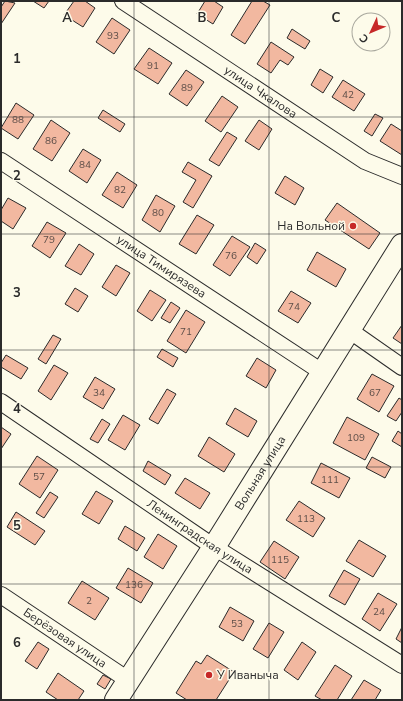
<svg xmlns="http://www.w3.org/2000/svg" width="403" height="701" font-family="'Nunito Sans',sans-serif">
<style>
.building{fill:#f2b8a0;stroke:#2b2b2b}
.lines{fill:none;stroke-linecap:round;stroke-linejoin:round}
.minor-casing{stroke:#2b2b2b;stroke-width:18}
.primary-casing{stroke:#2b2b2b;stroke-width:24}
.minor{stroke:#fdfbea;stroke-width:16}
.primary{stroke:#fdfbea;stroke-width:22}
.grid{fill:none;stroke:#2b2b2b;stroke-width:1;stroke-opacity:0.55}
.poi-dot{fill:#c62828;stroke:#fdfbea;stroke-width:1.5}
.labels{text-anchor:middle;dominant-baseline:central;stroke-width:3;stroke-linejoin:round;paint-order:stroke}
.number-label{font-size:10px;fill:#5d4e48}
.street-label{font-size:12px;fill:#2b2b2b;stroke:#fdfbea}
.poi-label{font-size:12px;fill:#2b2b2b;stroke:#fdfbea;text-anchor:end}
.grid-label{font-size:13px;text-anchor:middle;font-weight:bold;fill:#2b2b2b;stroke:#fdfbea;stroke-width:3;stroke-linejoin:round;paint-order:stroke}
</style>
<rect width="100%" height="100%" fill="#fdfbea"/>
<path class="building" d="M5 1 15 3 1 24V7Z
M33 1H49L44 8Z
M74 1H85L95 8 83 27 64 15Z
M205 1H214L223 7 213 24 197 14Z
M252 1H263L270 5 245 44 231 35Z
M112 18 130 30 114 54 96 42Z
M292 29 310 41 305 49 287 38Z
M271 42 294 57 288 65 280 60 271 73 257 64Z
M149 48 172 63 158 84 134 69Z
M320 69 333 77 323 93 311 85Z
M186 70 204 82 187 106 169 94Z
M343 80 365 94 354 111 332 97Z
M222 96 238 107 221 132 205 121Z
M16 103 34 115 18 139 1 128Z
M103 110 125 124 120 132 98 118Z
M375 114 383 118 372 136 364 131Z
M51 120 70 133 52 161 33 149Z
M259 120 272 129 259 150 245 141Z
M391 124 402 131V155L380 141Z
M227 132 237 138 219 166 209 160Z
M83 149 101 160 87 183 69 171Z
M188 162 212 176 193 208 183 202 196 180 182 172Z
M117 172 137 185 123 208 102 195Z
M285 176 304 188 295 205 275 193Z
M156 195 175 206 160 232 142 220Z
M8 198 26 208 13 229 1 221V210Z
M337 203 380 233 369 249 325 220Z
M197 215 214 225 196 254 179 244Z
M47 222 66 233 50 258 32 246Z
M232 236 250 247 230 276 213 265Z
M255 243 266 250 257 264 247 257Z
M79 244 94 254 81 275 65 266Z
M317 252 346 269 336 287 307 270Z
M116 265 130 273 116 296 102 287Z
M75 288 88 296 78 312 65 304Z
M150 290 166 300 152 321 137 311Z
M291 291 311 303 298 323 278 311Z
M171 302 180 308 170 323 161 318Z
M186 310 205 322 186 353 167 341Z
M402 325V344L393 338Z
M53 335 61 339 46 364 38 359Z
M162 349 178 358 173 367 157 357Z
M6 355 28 368 21 379 1 367V363Z
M257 358 276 370 266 388 246 376Z
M54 365 68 373 51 400 38 391Z
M372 374 394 386 379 412 357 399Z
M95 377 115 389 103 409 83 397Z
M167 389 176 394 158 424 149 419Z
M399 398 402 400V412L396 421 387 416Z
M235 408 257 421 248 437 226 424Z
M123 415 140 425 125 450 108 440Z
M347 417 379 434 365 460 333 443Z
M102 419 110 424 98 443 90 439Z
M1 427 11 434 1 449Z
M398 431 402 434V447L392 441Z
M209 437 235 454 224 472 198 456Z
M37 456 58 470 40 498 19 484Z
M372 457 391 467 385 478 366 468Z
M148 461 171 475 165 485 143 471Z
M321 463 350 478 339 498 311 483Z
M185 478 210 493 200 509 175 493Z
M96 491 113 501 99 524 82 514Z
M50 492 58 497 44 518 36 513Z
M299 501 325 518 313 537 286 520Z
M16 512 45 531 35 545 7 527Z
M125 526 145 538 137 551 118 539Z
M158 534 177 546 163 569 144 557Z
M359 540 386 556 373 577 346 561Z
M274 541 299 557 285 579 260 562Z
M128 568 153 583 141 603 116 588Z
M344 570 360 579 345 605 329 596Z
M82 581 109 598 95 620 68 603Z
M378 593 397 604 380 631 362 619Z
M230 607 254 621 243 641 219 627Z
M269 623 284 632 268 658 253 649Z
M402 627V643L396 639Z
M38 642 49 649 37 669 25 661Z
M302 642 316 652 298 680 284 670Z
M207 655 234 672 216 700H187L176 693 196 661 201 664Z
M335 665 352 676 337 700H322L315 696Z
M58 673 84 691 78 700H58L46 692Z
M103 675 111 679 105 689 97 684Z
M364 680 381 690 375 700H351Z"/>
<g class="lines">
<defs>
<g id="minor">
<path id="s1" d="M123 1 365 161 402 176"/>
<path id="s2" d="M1 161 322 372"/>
<path d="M349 330 402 367"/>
<path id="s3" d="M1 402 214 547 402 665"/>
<path id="s4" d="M1 595 128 680"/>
</g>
<g id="primary">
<path id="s5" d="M116 700 214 547 402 245"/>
</g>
</defs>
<use href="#minor" class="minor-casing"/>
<use href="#primary" class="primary-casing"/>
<use href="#minor" class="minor"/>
<use href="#primary" class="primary"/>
</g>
<path class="grid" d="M134 1V700M269 1V700M1 117H402M1 234H402M1 350H402M1 467H402M1 584H402"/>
<g class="poi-dot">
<circle cx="353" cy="226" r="4"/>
<circle cx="209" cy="675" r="4"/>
</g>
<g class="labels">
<g class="number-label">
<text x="113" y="36">93</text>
<text x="153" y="66">91</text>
<text x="187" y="88">89</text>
<text x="348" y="95">42</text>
<text x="18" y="120">88</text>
<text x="51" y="141">86</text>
<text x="85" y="165">84</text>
<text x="120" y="190">82</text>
<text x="158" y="213">80</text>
<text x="49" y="240">79</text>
<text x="231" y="256">76</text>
<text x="294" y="307">74</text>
<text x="186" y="332">71</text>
<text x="99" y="393">34</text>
<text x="375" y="393">67</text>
<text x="356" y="438">109</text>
<text x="39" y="477">57</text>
<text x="330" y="480">111</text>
<text x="306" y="519">113</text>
<text x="280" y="560">115</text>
<text x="134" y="585">136</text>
<text x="89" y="601">2</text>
<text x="379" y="612">24</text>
<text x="237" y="624">53</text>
</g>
<g class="street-label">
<text stroke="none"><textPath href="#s1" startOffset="165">улица Чкалова</textPath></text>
<text stroke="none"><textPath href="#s2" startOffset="192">улица Тимирязева</textPath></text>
<text stroke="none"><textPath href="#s5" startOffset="269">Вольная улица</textPath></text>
<text stroke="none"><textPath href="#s3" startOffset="240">Ленинградская улица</textPath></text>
<text stroke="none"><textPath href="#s4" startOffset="77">Берёзовая улица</textPath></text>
</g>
<g class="poi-label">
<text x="345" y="226">На Вольной</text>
<text x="217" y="675" text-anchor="start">У Иваныча</text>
</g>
</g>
<g class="grid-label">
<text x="67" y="22">A</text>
<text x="202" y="22">B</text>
<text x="336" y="22">C</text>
<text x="17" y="63">1</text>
<text x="17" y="180">2</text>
<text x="17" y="297">3</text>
<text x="17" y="413">4</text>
<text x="17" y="530">5</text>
<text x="17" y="647">6</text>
</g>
<rect width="403" height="701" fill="none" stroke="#2b2b2b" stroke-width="4"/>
<g transform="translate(371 32) rotate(226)"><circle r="19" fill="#fdfbea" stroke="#a9a89e"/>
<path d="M0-3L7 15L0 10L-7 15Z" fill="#c62828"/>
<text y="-6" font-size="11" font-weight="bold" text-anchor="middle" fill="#2b2b2b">С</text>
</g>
</svg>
